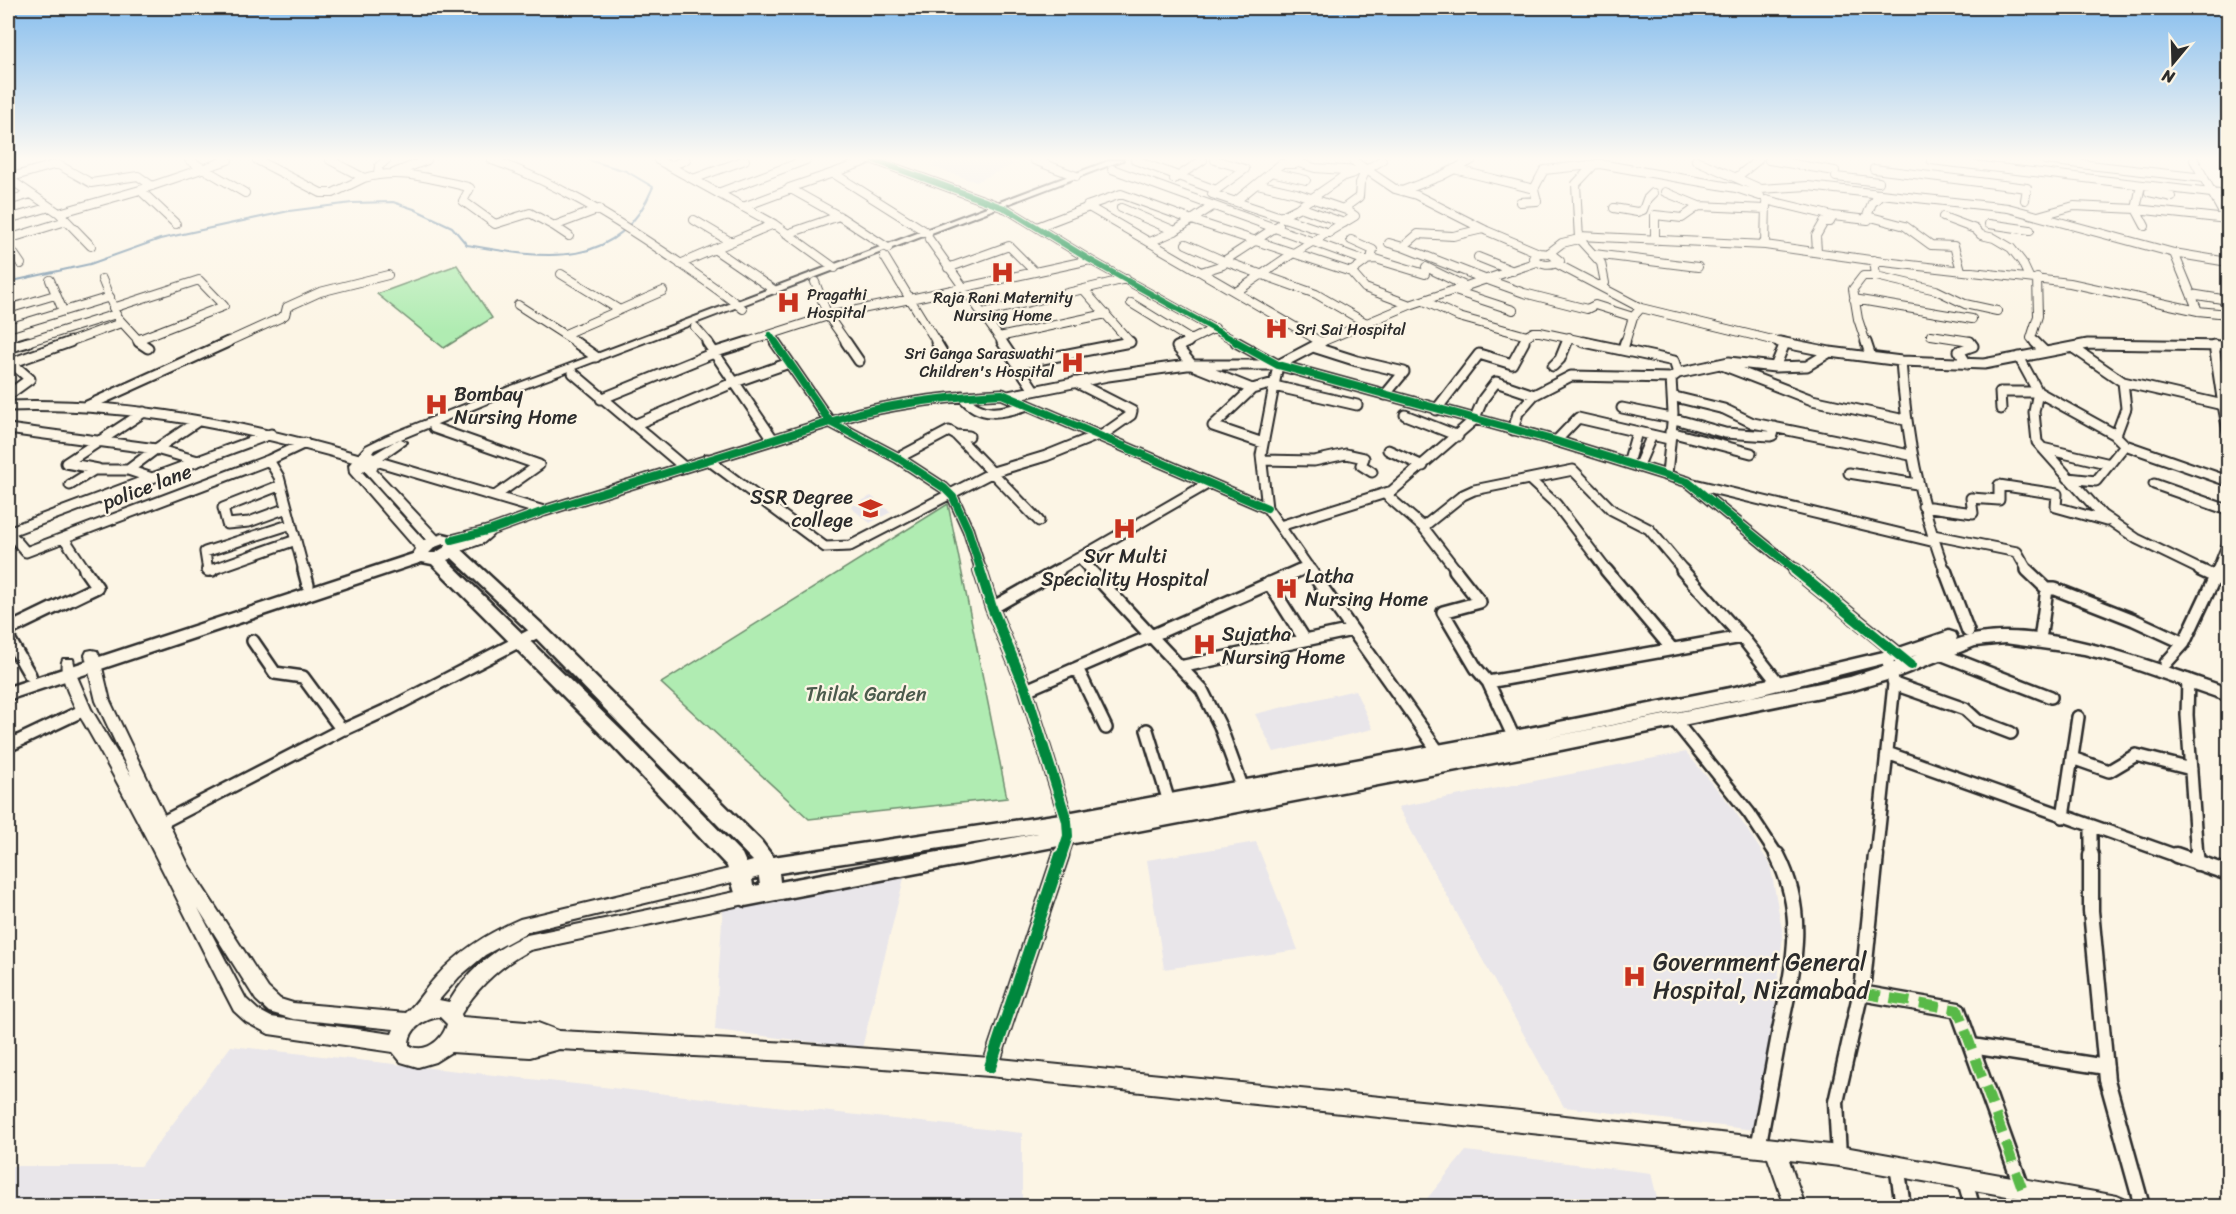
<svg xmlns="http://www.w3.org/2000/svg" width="2236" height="1214" font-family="Sriracha,sans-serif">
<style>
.built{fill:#e9e6ea}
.green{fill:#b0ecb2;stroke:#6e8c6e;stroke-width:1.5}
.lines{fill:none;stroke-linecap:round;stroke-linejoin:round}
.stream{stroke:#6c8ca5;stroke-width:2}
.minor-far3-casing{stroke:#2b2b2b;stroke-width:10}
.minor-far2-casing{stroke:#2b2b2b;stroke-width:13}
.minor-far1-casing{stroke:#2b2b2b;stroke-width:16}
.minor-casing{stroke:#2b2b2b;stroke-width:19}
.major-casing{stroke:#2b2b2b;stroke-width:4}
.highway-casing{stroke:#2b2b2b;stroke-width:5}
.minor-far3{stroke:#fcf5e5;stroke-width:8}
.minor-far2{stroke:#fcf5e5;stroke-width:9}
.minor-far1{stroke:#fcf5e5;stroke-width:11}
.minor{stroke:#fcf5e5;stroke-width:14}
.major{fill:#fcf5e5;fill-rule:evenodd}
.highway{fill:#fcf5e5;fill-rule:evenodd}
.quiet{stroke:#58b947;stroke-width:10;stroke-dasharray:20 10;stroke-linecap:butt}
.cycleway-far3-casing{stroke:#fcf5e5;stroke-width:8}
.cycleway-far2-casing{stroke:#fcf5e5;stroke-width:10}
.cycleway-far1-casing{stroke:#fcf5e5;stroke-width:14}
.cycleway-casing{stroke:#fcf5e5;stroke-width:16}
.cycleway-far3{stroke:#00873e;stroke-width:6}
.cycleway-far2{stroke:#00873e;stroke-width:8}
.cycleway-far1{stroke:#00873e;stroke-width:10}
.cycleway{stroke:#00873e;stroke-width:12}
.labels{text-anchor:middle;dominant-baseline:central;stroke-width:4.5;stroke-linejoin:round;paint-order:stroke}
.far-poi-label{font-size:16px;fill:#2b2b2b;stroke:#fcf5e5;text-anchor:start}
.poi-label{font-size:20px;fill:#2b2b2b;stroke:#fcf5e5;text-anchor:start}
.street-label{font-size:20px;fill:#2b2b2b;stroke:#fcf5e5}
.park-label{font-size:20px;fill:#4c5b4d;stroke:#fcf5e5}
.near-poi-label{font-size:24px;fill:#2b2b2b;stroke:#fcf5e5;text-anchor:start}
</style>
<rect width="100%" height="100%" fill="#fcf5e5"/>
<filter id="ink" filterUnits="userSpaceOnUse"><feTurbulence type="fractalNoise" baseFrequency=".0167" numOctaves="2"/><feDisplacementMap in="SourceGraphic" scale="12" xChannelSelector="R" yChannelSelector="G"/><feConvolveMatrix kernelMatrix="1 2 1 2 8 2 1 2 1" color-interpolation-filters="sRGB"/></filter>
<g filter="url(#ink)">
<path class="built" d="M941 160H1003L1014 164 976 182 930 166Z
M871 496 891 512 870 523 850 507Z
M1355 690 1373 729 1274 752 1255 714Z
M1686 752 1732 807 1770 864 1783 935 1774 1016 1754 1130 1564 1107 1398 807Z
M1256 842 1298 950 1164 969 1147 860Z
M906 870 862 1048 715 1030 723 906Z
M231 1046 1022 1133V1206H8V1166H141Z
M1466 1151 1651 1173 1659 1206H1421Z"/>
<path class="green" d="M457 265 492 318 444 348 377 294Z
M948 504 1007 798 809 819 661 683Z"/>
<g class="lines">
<path class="stream" d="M8 282 90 264 160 239 289 211 352 203 393 202 414 209 452 227 467 245C541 258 618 273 653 187L626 171 588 160"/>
<defs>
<path id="minor-far3" d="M189 160 245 193
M257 160 321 193H333L364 178 330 160
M492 160C555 182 610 216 665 253 691 271 718 289 743 309
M658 160 774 224
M874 160 1007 209 1090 260 1239 343
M1034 160 1076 176
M1135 160 1216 190 1212 194 1329 233
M1215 160 1245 169 1216 190
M1289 160 1315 168 1359 171 1366 170 1382 160
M1352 160 1395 189 1416 195 1487 231 1539 253
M1696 160 1761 189 1808 186 2008 208 2174 253 2228 262
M1769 160 1835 171
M1931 160 2228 195
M2045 160 2204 178
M2194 160 2228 222
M669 166 686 160
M1112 169 1366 261 1351 272
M1454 169 1534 189 1544 170 1600 164 1736 188 1760 196
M1874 169 2027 188 2025 200
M1271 172 1306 180
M378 173 379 166 386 160
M394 173 427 160
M833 173 869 160
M1737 177 1758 160
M1836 177 1879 182
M8 178 57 164 91 183 138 176 152 186
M8 178 59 213 91 246
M364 178C399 168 433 179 468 187L470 188 463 201 495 224 530 213 554 226 599 209
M693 179 745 160
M1174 179 1203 160
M1257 184 1296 193 1346 210
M2141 185 2136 209 2227 219
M140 190 176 224
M1402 191 1441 176 1472 160
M1665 192 1699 206
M2149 192 2172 197
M718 193 806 160
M1873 193 1877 199 1872 203 1867 216 1905 226 1931 245 1954 246 1961 270
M1766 200 1833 216 1868 220 1867 216
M8 201 31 194
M1236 201 1281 164H1295
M1520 202 1537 201 1534 189
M1087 206 1121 194 1192 220 1351 272 1365 288 1410 305
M1087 206 1321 342
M743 207 791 189
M1299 207 1344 176 1354 173
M1121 208 1175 231
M1614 208 1637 212 1643 210 1647 199 1653 193
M59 213 140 190 228 160
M2038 216 2074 206 2136 209 2145 226
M1280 217 1300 207 1344 223
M1943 217 1975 229 1981 235 1994 238 2011 248 2022 262 2029 277
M8 219 50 207
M1989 224 2030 230
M554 226 569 236
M1037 227 1089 207
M787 234 839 216
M1579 236 1765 245 1884 262 2070 283 2198 311 2228 314
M8 239 66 221
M929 239 1003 343
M1579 239 1601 263 1605 283 1600 285
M1351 240 1373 250 1371 259
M1655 241V215L1682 218 1699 206 1765 209
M731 242 774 224 835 268
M1150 242 1175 231 1213 206
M1389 243 1403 247 1418 234 1453 236 1483 229
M1186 244 1224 261 1316 294 1368 324
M8 245 21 264
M1765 245 1766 204
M1403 247 1487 280
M888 248 839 216 789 188 833 173 928 233
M714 249 774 290
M1817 251 1816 236 1824 222H1830L1833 216
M1539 253 1551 254 1560 261C1551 267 1541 266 1533 258Z
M1549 253 1562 243 1579 239 1576 184 1592 167 1589 165
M2174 253 2198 311
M1594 254 1698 267
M884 256 910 299 1090 260
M1478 257 1513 271
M1364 260 1376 259 1425 274
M680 264 731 242 694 220
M1557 264 1641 308 1785 343
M1426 267 1467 287
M948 268 1009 246 1035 272
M1201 272 1223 265 1224 261 1279 225
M561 274 618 309
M1876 276 1936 290 1965 304 1997 311
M102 279 112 304
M50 280 63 311
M1488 280 1524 293 1587 309 1595 305 1633 317 1641 308
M1084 290 1130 342 1124 343
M1455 291 1513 310
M1236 292 1292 254 1355 216 1344 208 1359 197 1360 183 1366 170
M2191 294 2228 300
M1854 299 1972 319
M1424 301 1459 317 1527 336 1523 343
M1131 303 1191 340
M518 305 577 343
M113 308 199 280 224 306 137 340
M8 309 55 295
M983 313 1126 279
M118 318 141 343
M695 327 709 343
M8 328 110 297
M565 334 663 291
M770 335 776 343
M1931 335 1970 341 1971 343
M1527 336 1533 332H1540L1591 343
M999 337 1106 314
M24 343 116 314
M66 343 121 323
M225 343 280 318 285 315 287 307 320 292 388 275
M744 343 828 316 815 282
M847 343 828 316 910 299 937 343
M1185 343 1215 328
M1319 343 1410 305 1537 262
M1567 343 1569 337
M1625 343 1633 317
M1866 343 1858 319 1853 289 1863 276H1876L1874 260
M2036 343 2031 338 2038 316 2037 278"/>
<path id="minor-far2" d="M139 342 148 348
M575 342 596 357
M707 342 773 439
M775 342 830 422 898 458 944 488 953 497 968 530 981 571
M846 342 859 361
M936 342 942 352
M1002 342 1034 390
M1188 342 1177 347 1192 365 1252 389
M1236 342 1278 365 1556 441 1688 482 1797 571
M1584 342 1674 361 1678 373
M1779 342 1785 343 1775 367 1807 366 1830 352 1901 361 1984 364 2088 344 2228 346
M1866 342 1871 357
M2035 342 2045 352
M1785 343 1830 352
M1313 347 1357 361 1404 372 1385 395
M2072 347 2123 382 2223 405 2214 345
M8 348 28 342
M1623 349 1625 342
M2019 357 2038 392 2114 434 2125 445 2228 481
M8 360 30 379 8 395
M1901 361C1906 436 1919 501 1945 571
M11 363 70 342
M1017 364 1130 342
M1967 364 1959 351 1973 346 1970 342
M1722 365 1812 400 1905 420
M1553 366 1560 359 1567 342
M573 373 684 467
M1075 382 1132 411 1131 415 1101 436
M1274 386 1357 405
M962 396C980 419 1003 413 1028 405
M1008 396 1108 376 1187 365H1277
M1675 397 1724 409 1753 423 1910 455
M601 399 716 352 748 342
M2223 405 2228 431
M8 406C129 402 244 426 359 459
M87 406 228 342
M1622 408 1671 418 1725 433 1770 436 1773 435 1775 427
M2001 409 2000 392H2038L2034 412 2037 442 2102 515 2137 539 2203 571
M1436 410 1479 354 1512 364 1524 342
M1405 415 1458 436
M634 425 735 382 789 363
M434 428 539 465 495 496
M8 429 156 449 128 470 152 478 8 532
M1513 430 1518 413 1534 395 1571 376 1671 378
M1670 432 1751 453
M956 435 1039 521
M2116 435 2126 408 2123 382
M1556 441 1578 418 1669 439
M1263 443 1213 426 1252 389 1274 383
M2042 448 2110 464
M156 449 198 421
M156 449 198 461
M1388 450 1423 466
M898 458 949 431 956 435 969 436
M707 459 825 547 850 546 993 472 1046 456 1098 435
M269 460 279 477 304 571
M1262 460 1314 461 1346 454 1364 458 1361 465 1372 472
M376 461 544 511
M1628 463 1637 432
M1639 465 1652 435
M98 469 66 463 144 412
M1849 473 1917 484
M1667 474 1673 413 1671 378 1678 373 1729 362 1775 367
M152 478 271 434
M2068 478 2096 481 2125 445
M1529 479 1556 504 1607 571
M1690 483 1935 542
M2154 484 2228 510
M70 485 94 470H128
M281 485 223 508 227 524 249 522 287 508
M1385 494 1423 527
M1923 506 1973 513 1971 498 1999 500V485L2057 494 2056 507 2106 521
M292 524 205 552 208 571 296 540
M1280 526 1392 491 1474 420 1483 399 1496 382 1534 395
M8 531 26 552 269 460 305 443
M1933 535 2017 552 2028 571
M64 538 86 571
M452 540 491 530 544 511 859 413C906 402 954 396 1002 394L1267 508
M453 549 481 539 489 532
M1079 558 1209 483
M1056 571 1079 558 1091 571
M1296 571 1308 566
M1311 571 1267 508 1261 455 1278 365 1322 342
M1457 571 1423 527 1463 495 1474 490 1573 470 1612 510 1649 529 1684 571
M2217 571 2228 543"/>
<path id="minor-far1" d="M208 570H212
M304 570 308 585
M980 570 992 608 1026 690 1067 821 1068 836 1061 857
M1090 570 1151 636 1300 570
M1310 570 1438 751
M1455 570 1480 602 1443 612 1476 668 1488 682 1514 738
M1606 570 1672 649
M1682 570 1742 637 1779 684
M1795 570 1902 657
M1945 570 1968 631
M2027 570 2047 589
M2200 570 2215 577 2218 570
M1269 583 1305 640
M992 608 1059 570
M8 630 97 587 85 570
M2041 633 2047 589H2055L2134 620 2184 643
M8 637 30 675
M253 641 275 673 303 677 339 726 345 729 389 709 539 631
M1938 653 2051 697
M2166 663 2184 643 2215 577 2228 584
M1180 667 1352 630
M1077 668 1106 728
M2188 680 2187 715 2197 857
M1488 682 1742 637
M1894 684 1965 709 1977 720 2011 733
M1026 690 1151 636 1202 690 1220 726 1243 789
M1675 721 1749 813 1778 857
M1147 730 1169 802
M8 746 84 710
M1887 753 2180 857
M2072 758 2109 771 2136 755 2191 769
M2063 817 2078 717
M157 825 343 729
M2091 827V857
M1876 857 1894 684 1887 658"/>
<path id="minor" d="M2091 855V911L2107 1080 2142 1206
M2176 855 2228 873
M2196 855 2197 863
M1861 993 1958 1010 2022 1188
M1972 1046 2106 1067
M990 1067 1061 855
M1758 1148C1765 1109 1773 1069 1780 1030 1793 968 1808 915 1777 855
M1839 1156 1836 1102 1863 982 1876 855
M1897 1165 1903 1206
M1964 1177 1972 1206"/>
<path id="major" d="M1111 160H1123L517 391 374 450 372 453 374 454 397 440 401 439 407 442 380 461 376 470 440 538 441 541 440 544H430L364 470 362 472 428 545 429 548 428 551H418L350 473 349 465 366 446 386 436 509 387Z
M92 650 97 651 99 655 110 701 189 866 268 988 280 999 293 1003 406 1013C417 1003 425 989 436 977 459 951 488 933 520 919L741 866 747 868 749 873 747 878 741 880 529 931 485 955 459 977 439 1000 449 1002C467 972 494 948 527 935L745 890 751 892 753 897 751 902 745 904 530 950C501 965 478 986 461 1014L462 1017 538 1023 559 1031 790 1043 990 1058 1511 1110 1839 1146 2117 1196 2124 1199 2127 1206H2063L1839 1166 1789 1160 1805 1206H1785L1768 1158 990 1076 790 1061 559 1049 530 1057 451 1052 435 1062 418 1067 401 1062 393 1052 269 1034 246 1022 234 1011C184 915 138 816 84 723 76 710 56 673 63 659H73L76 674 91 709 131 776 96 701 85 655 87 651ZM198 908 256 1000 269 1012 293 1019 394 1029 392 1034 271 1017 258 1010 246 999ZM440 1017 447 1024C443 1040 424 1055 409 1045 409 1028 425 1019 440 1017Z"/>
<path id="highway" d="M443 534 460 538 461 549 545 627 761 841 773 857 1067 813 1514 731 1735 687 1896 649 1949 631 1955 633 1957 637 1956 640C2029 612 2156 664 2228 688V701L2112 661 2084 654 2005 643 1975 646 1897 677 1850 691 1556 751 745 906 738 903 727 866 613 746 432 564 422 562 8 700V687L413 554 421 541ZM443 544 446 545 445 547 435 553H429L435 547ZM452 558 533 635 753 861 746 863 742 854 627 736 447 560ZM1917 655 1850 677 1542 739 1735 701ZM1038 833 780 882 779 873ZM759 877 760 885 753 886 752 879Z"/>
</defs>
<use href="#minor-far3" class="minor-far3-casing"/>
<use href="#minor-far2" class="minor-far2-casing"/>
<use href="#minor-far1" class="minor-far1-casing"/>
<use href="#minor" class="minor-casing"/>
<use href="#major" class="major-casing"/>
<use href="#highway" class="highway-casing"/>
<use href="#minor-far3" class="minor-far3"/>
<use href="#minor-far2" class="minor-far2"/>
<use href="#minor-far1" class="minor-far1"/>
<use href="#minor" class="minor"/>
<use href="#major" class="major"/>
<use href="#highway" class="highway"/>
<path class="quiet" d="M1861 993 1958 1010 2022 1188"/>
<defs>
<path id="cycleway-far3" d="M874 160 1007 209 1090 260 1239 343
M770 335 776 343"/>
<path id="cycleway-far2" d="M775 342 830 422 898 458 944 488 953 497 968 530 981 571
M1236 342 1278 365 1556 441 1688 482 1797 571
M452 540 491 530 544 511 859 413C906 402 954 396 1002 394L1267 508"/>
<path id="cycleway-far1" d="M980 570 992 608 1026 690 1067 821 1068 836 1061 857
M1795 570 1911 665"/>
<path id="cycleway" d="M990 1067 1061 855"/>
</defs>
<use href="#cycleway-far3" class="cycleway-far3-casing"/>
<use href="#cycleway-far2" class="cycleway-far2-casing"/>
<use href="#cycleway-far1" class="cycleway-far1-casing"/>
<use href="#cycleway" class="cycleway-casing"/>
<use href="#cycleway-far3" class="cycleway-far3"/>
<use href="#cycleway-far2" class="cycleway-far2"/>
<use href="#cycleway-far1" class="cycleway-far1"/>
<use href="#cycleway" class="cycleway"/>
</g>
</g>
<linearGradient id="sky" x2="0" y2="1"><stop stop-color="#87beee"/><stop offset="0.48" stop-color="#fefaf3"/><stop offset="1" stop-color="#fefaf3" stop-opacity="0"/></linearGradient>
<rect width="2236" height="330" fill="url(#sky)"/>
<defs>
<symbol id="hospital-bare" viewBox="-9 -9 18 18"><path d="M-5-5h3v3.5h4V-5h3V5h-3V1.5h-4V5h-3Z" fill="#c8321e" stroke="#fcf5e5" stroke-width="2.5" paint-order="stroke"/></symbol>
<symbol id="university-bare" viewBox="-9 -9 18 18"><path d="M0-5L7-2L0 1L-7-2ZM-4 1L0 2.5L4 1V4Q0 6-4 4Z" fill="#c8321e" stroke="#fcf5e5" stroke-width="2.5" paint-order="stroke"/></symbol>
</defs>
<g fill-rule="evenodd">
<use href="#hospital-bare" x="986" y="256" width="33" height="33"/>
<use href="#hospital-bare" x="772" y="286" width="33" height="33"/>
<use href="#hospital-bare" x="1260" y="312" width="33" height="33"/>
<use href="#hospital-bare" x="1056" y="346" width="33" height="33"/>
<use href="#hospital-bare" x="420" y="388" width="33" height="33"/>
<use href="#university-bare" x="854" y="492" width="33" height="33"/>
<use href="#hospital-bare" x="1108" y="512" width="33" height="33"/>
<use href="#hospital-bare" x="1270" y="572" width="33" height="33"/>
<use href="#hospital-bare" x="1188" y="628" width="33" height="33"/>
<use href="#hospital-bare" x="1618" y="960" width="33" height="33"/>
</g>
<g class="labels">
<g class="far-poi-label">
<text x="807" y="294">Pragathi<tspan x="807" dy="18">Hospital</tspan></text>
<text x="1003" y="297" text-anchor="middle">Raja Rani Maternity<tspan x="1003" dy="18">Nursing Home</tspan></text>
<text x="1295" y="329">Sri Sai Hospital</text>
<text x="1054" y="353" text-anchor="end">Sri Ganga Saraswathi<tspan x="1054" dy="18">Children's Hospital</tspan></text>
</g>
<g class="poi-label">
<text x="454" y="394">Bombay<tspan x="454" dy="23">Nursing Home</tspan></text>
<text x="853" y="497" text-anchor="end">SSR Degree<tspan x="853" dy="23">college</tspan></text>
<text x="1125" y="556" text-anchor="middle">Svr Multi<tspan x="1125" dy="23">Speciality Hospital</tspan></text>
<text x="1305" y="576">Latha<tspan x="1305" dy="23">Nursing Home</tspan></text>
<text x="1222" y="634">Sujatha<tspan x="1222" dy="23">Nursing Home</tspan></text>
</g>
<g class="street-label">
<text transform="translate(147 487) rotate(-21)">police lane</text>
</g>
<g class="park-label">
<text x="866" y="694">Thilak Garden</text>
</g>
<g class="near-poi-label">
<text x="1653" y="962">Government General<tspan x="1653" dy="28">Hospital, Nizamabad</tspan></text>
</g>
</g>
<rect width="2236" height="1214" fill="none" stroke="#fcf5e5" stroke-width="30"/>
<rect x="15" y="15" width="2206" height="1184" fill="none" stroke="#2b2b2b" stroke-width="2" filter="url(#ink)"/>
<g transform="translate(2173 63) rotate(199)" stroke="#fcf5e5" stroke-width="4.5" paint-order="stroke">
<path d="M0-4.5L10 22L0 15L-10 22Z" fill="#2b2b2b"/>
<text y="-9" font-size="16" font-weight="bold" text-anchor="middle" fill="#2b2b2b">N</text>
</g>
</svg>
